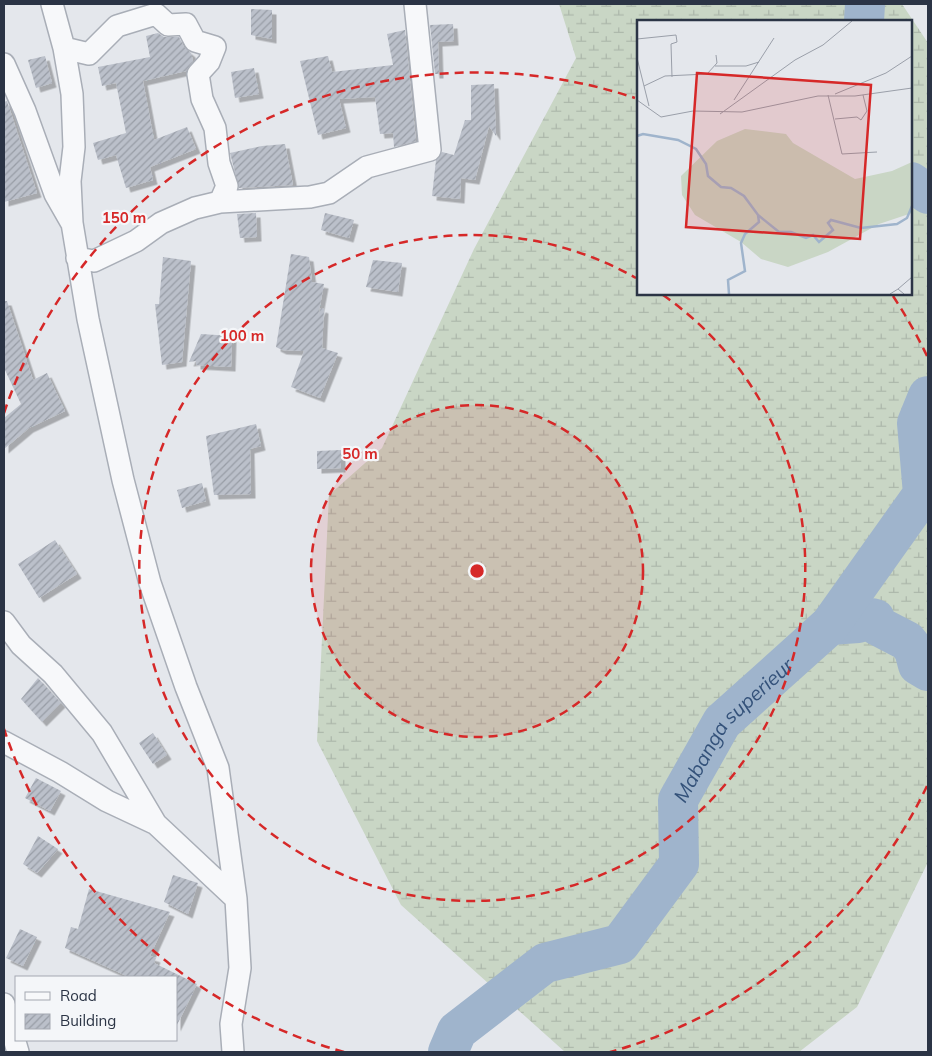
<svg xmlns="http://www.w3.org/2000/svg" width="932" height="1056" font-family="Mulish,sans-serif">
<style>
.wetland{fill:url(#wetland-marsh);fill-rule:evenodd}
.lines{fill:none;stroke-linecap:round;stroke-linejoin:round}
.river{stroke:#9fb4cc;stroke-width:40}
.building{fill:url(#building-hatch);filter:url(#shadow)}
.minor-casing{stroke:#a9aeb7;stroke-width:24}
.minor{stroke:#f7f8fa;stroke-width:21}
.ring{fill:none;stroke:#d62828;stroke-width:2.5;stroke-dasharray:9 6}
.labels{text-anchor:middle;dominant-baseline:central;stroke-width:4.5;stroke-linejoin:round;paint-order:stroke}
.water-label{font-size:20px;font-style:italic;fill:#34527a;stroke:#f4f6f9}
.inset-river{fill:none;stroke:#9fb4cc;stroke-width:2.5}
.inset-road{fill:none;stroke:#9a9fa9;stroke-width:1}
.view{fill:#d62828;fill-opacity:0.15;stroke:#d62828;stroke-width:2.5}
.inset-edge{fill:none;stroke:#2b3445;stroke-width:2.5}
.centre{fill:#d62828;stroke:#f4f6f9;stroke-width:2.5}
.ring-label{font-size:15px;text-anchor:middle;font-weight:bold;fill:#d62828;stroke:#f4f6f9;stroke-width:4.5;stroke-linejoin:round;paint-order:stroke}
</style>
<defs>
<pattern id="wetland-marsh" width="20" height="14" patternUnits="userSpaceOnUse" patternTransform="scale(1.25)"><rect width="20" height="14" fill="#c9d6c5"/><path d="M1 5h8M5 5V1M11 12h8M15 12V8" fill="none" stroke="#adb8ab"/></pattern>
<pattern id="building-hatch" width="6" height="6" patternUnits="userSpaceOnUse" patternTransform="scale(1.25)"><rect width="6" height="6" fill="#bbc0ca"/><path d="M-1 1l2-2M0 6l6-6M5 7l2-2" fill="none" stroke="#989da6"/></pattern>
<filter id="shadow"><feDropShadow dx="4.5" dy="4.5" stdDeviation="0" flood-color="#0004"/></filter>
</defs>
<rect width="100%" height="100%" fill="#e4e7ec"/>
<path class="wetland" d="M559 4H902L928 43V862L857 1007 799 1052H565L401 905 317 741 329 495 382 448 474 249 576 58ZM638 21H911V294H638Z"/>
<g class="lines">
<g class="river">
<path d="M864 21 865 4"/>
<path d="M911 182 928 194"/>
<path d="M830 625 858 623 871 618 875 619 878 626 907 641 914 650 918 665 928 671"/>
<path id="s1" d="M448 1052 457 1031 545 963 620 944 679 864 678 800 722 722 830 625 923 494 917 423 928 396"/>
</g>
</g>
<path class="building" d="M251 9 272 10V39L251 35Z
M453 24 454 41 438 42 439 74H435L430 25Z
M405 30 416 141 394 147 393 133 380 134 375 97 339 99 346 128 318 135 300 61 328 56 332 72 393 65 387 34Z
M158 33 164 37H179L184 47 191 53 193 61 186 71 143 81 154 140 187 127 196 149 150 167 153 180 126 188 116 155 98 160 93 143 126 133 116 83 102 86 98 67 150 57 146 36Z
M45 56 52 83 36 88 28 60Z
M254 68 259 94 235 98 231 72Z
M494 84 496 136 489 126 475 180 461 178 460 199 432 196 436 160 442 152 454 155 465 120H471V85Z
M7 101 37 193 4 202V102Z
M285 144 293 185 239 188 230 153 262 146Z
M256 213 257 237 240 238 237 214Z
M325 213 354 220 349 238 321 230Z
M291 254 309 257 312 282 324 284 318 316 321 308 324 309 322 348 338 353 320 398 291 387 304 351 282 350 276 347Z
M163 257 191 261 182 362 162 365 155 304H159Z
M373 260 402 263 398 292 366 287Z
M4 301H7L33 380 47 373 65 411 29 428 4 449V418L21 404 4 368Z
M201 334 232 336 231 367 196 365V361L189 362Z
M256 424 261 446 250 449 251 494 214 495 206 436Z
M341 450V468L317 469V451Z
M202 483 206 501 182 508 177 490Z
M55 540 77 574 39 598 18 564Z
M38 678 61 703 42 722 21 699Z
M153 733 167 755 153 764 139 743Z
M36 778 61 791 50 811 25 798Z
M38 836 58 849 37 873 23 864Z
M173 875 198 883 188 914 164 902Z
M89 889 170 912 150 956 156 958 154 963 197 984 176 1027V977H129L65 948 71 927 78 929Z
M20 929 37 937 23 966 6 958Z"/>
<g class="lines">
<defs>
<path id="minor" d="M52 4 64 48 72 94 74 147 70 181 72 223 88 319 123 480 150 583 186 687 218 768 236 899 240 968 231 1024 233 1052
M64 48 89 54 117 26 156 14 168 25 186 24 195 41 215 47 209 62 198 74 202 99 215 128 219 163 227 186 220 202
M4 64 25 111 55 194 71 222
M77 258 94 261 136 241 161 223 195 208 220 202 310 197 329 193 367 167 430 150 415 4
M4 622 21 645 53 674 102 733 156 824 236 899
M4 742 60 772 107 801 156 824
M4 1004 18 1052"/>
</defs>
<use href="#minor" class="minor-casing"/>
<use href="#minor" class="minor"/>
</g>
<circle cx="477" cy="571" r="166" fill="#d62828" fill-opacity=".12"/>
<g class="ring">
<circle cx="477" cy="571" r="166"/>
<path d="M663 295A333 333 0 1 1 636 278"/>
<path d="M927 786A499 499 0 0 1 610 1052M344 1052A499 499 0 0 1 4 729M4 413A499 499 0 0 1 635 98M893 296A499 499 0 0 1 927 356"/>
</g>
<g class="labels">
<g class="water-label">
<text stroke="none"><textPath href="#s1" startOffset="465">Mabanga superieur</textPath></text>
</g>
</g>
<g transform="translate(637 20)">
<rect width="275" height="275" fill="#e4e7ec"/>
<path d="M108 109 149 114 156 123 218 159 255 151 275 142V193L242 204 191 232 151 247 124 239 104 222 58 195 45 175 44 156 80 121Z" fill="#c9d6c5"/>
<path class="inset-river" d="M0 116 6 114 41 120 59 129 69 144 71 156 84 167 94 168 107 176 121 195 142 212H154L169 218 176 215 182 222 196 210 191 203 194 200 224 208 260 204 270 198 275 186M92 274 91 260 108 251 104 223 108 214 122 202 121 195"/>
<path class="inset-road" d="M0 19 39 15 40 22 34 24 35 57M0 38 12 86M78 46H109L122 42M7 66 28 56 70 54 80 43 79 35M198 74 249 53 275 36M191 75 205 134 240 132M0 80 24 97 56 91 105 92 181 76H218L275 68M97 80 137 18M83 94 158 40 186 25 215 1M198 99 220 97 224 100 230 91 226 75M261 269 275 257M253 274 261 269 267 274"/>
<path class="view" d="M60 53 234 65 223 219 49 207Z"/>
<rect width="275" height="275" class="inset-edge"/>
</g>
<circle cx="477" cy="571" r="8" class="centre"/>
<g class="ring-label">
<text x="124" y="223">150 m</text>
<text x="242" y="341">100 m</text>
<text x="360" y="459">50 m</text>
</g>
<rect width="932" height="1056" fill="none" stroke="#2b3445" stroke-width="10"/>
<rect x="15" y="976" width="162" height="65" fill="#f4f6f9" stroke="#a4a8b1"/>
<rect x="25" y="992" width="25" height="8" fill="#f7f8fa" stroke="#a4a8b1"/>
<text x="60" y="1001" font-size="15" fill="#2b3445">Road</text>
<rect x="25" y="1014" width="25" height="15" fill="url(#building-hatch)" stroke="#a4a8b1"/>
<text x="60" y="1026" font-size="15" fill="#2b3445">Building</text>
</svg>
